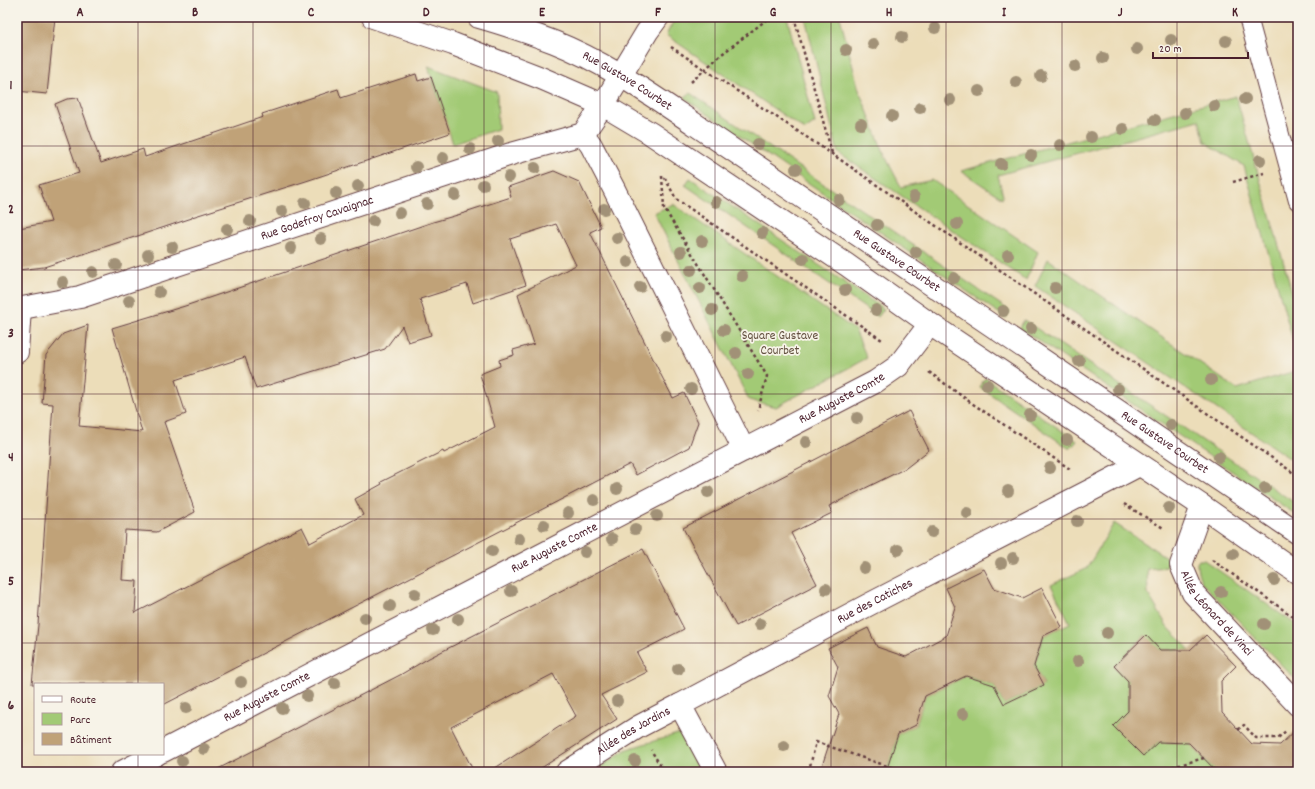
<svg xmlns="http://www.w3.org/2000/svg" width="1315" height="789" font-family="Dekko,sans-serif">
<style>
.green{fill:#a2ca75;stroke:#767450}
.building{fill:#c0a278;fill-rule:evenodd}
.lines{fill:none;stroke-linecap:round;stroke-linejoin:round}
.lane-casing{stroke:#623c40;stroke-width:20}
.street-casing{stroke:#623c40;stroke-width:24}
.secondary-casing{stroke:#623c40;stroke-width:24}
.path{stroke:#623c40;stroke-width:2.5;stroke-dasharray:3 3;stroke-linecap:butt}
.lane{stroke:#fff;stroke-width:18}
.street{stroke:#fff;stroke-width:22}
.secondary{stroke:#fff;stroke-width:22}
.tree{fill:#a19177}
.grid{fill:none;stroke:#4a1f2b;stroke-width:1;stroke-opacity:0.55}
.labels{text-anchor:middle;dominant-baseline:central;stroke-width:3.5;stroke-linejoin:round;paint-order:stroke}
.street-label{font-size:13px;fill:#4a1f2b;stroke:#f7f3e8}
.park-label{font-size:13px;fill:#645241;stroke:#f7f3e8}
.neatline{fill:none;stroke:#4a1f2b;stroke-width:1.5}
.grid-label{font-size:13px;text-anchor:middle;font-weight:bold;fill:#4a1f2b}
</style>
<rect width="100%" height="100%" fill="#f7f3e8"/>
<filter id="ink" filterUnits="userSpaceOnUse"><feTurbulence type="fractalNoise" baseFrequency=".025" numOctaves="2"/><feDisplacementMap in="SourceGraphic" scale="8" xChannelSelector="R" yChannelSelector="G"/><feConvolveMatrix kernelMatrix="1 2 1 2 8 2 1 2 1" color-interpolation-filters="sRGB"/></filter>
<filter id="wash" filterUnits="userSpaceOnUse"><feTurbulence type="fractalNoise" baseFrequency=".012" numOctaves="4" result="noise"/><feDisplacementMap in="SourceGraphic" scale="16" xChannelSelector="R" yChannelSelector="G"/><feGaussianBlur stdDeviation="0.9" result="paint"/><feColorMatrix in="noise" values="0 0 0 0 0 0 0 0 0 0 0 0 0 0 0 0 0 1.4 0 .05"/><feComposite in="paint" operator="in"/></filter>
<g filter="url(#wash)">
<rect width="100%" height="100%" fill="#ecddb9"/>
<path class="green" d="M676 17H787L815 123 805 130 666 35Z
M805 17H840L859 90 885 156 901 187 932 180 1038 252 1026 280 838 153Z
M428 66 497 92 498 129 453 144Z
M690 93 1010 311 1006 318 684 98Z
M1236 96 1298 313V359L1244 166 1205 142 1199 120 998 175 1003 196 1002 198 961 171Z
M690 178 884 309 878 317 685 185Z
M673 204 855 330 867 358 776 407 749 400 654 213Z
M1048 259 1237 389 1298 370V464L1035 286Z
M1024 320 1298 505V516L1020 328Z
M985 378 1077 441 1070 449 980 387Z
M1114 523 1169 559 1167 567 1147 569 1148 594 1167 626 1190 650H1160L1145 635 1114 666 1128 681V711L1113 726 1143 756 1158 742 1189 743 1217 772H886L898 734 916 725 925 696 966 676 994 685 1004 704 1044 685 1034 666 1043 636 1070 623 1051 585 1087 568Z
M1199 560H1204L1298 626V682L1202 583C1199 576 1197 571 1197 563Z
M681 733 701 772H592L627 749Z"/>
<g id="blocks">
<path class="building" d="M17 17H55L47 94 17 91Z
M416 74 418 81 431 77 450 133 306 181 192 217V218L44 267 17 270V234L19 233V228L51 222 39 185 79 173 55 104 67 99 78 98 101 163 143 149 145 157 263 117 262 114 338 89 341 98Z
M554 171 579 182 601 227 590 232 662 377 673 398 684 393 698 422 689 447 636 475 630 464 163 705V684H32L38 625 53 404 42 403 46 355 63 334 88 325 79 426 142 432 112 328 185 306 433 222 468 212V211L511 197 508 187ZM556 224 576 265 518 294 534 344 513 350 514 355 499 360 500 366 480 374 495 427 444 453 443 451 381 482 382 484 355 499 363 515 310 543 302 527 135 613 137 581 122 580 125 530 157 532 195 512 164 422 186 414 175 380 245 357 256 389 385 349 402 326 408 342 431 335 420 299 467 284 473 303 526 285 510 239Z
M909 411 929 450 906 468 829 506 832 513 791 533 817 584 736 626 683 528Z
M643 549 684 629 637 653 647 672 601 695 617 719 535 772H489L576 716 553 674 451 727 474 772H212L400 675 429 658Z
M984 569 994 588 1022 598 1042 588 1062 627 1043 636 1034 666 1044 685 1004 704 994 685 966 676 925 696 916 725 898 734 886 772H820L839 714 829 696 838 667 828 648 868 628 877 647 906 657 946 636 955 607 946 588Z
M1146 635 1160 650H1190L1206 635 1236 666 1221 681 1222 712 1252 744 1280 745 1298 728V772H1217L1189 743 1158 742 1143 756 1113 726 1128 711V681L1114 666Z"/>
</g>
</g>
<g filter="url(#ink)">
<use href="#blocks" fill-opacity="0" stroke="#623c40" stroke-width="1"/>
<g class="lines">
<defs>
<path id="lane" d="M1248 17 1298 201"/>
<g id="street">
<path d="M583 134 591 145 614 189 744 450"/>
<path id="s1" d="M17 309 80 297 511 154 583 134 603 105 647 32 658 17"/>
<path d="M17 352 20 309"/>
<path id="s2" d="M1202 506 1181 565 1193 593 1298 705"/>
<path id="s3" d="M163 751 875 382 898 366 930 324"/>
<path d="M122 772 157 754"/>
<path id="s4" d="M567 772 638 727 680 705"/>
<path id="s5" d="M716 772 680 705 868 605 1097 487 1139 465"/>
</g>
<g id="secondary">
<path d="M373 17 453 44 541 78 603 105 650 133 847 265 930 324 1202 506 1298 573"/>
<path id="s6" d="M479 17C504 24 530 33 554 42 605 62 651 95 696 125L1298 533"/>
</g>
</defs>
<use href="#lane" class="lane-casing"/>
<use href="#street" class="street-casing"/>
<use href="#secondary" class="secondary-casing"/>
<path class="path" d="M794 17 832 153
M671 47 832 154 1298 476
M691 82 722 54 770 17
M662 176 664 208 767 376 758 410
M665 178 676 199 882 340
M1233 182 1264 173
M929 372 970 402 1070 469
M1124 504 1165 529
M1212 560 1298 620
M1238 730 1244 725 1256 738H1278L1287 730
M649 772 660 765 651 750
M800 772 810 766 816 742 905 772
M1155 772 1204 758"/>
<use href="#lane" class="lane"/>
<use href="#street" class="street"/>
<use href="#secondary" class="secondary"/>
</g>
<g class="tree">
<circle cx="935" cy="28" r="6"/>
<circle cx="902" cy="37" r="6"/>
<circle cx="1171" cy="40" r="6"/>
<circle cx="1226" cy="41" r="6"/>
<circle cx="873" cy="44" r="6"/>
<circle cx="1137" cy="49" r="6"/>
<circle cx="846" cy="50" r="6"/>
<circle cx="1103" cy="58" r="6"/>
<circle cx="1075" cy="66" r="6"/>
<circle cx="1041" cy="76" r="6"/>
<circle cx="1016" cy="82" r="6"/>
<circle cx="979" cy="91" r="6"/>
<circle cx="1245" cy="99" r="6"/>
<circle cx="950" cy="100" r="6"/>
<circle cx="1214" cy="106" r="6"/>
<circle cx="920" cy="108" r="6"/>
<circle cx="1185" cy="113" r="6"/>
<circle cx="892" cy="116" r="6"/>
<circle cx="1155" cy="120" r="6"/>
<circle cx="861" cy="124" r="6"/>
<circle cx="1123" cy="129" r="6"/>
<circle cx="1091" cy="137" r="6"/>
<circle cx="498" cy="141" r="6"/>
<circle cx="758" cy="144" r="6"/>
<circle cx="1060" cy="145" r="6"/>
<circle cx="470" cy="149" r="6"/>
<circle cx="1031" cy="155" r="6"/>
<circle cx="443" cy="158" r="6"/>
<circle cx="1260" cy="160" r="6"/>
<circle cx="1001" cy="164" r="6"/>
<circle cx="416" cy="167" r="6"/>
<circle cx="535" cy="168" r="6"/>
<circle cx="796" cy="169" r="6"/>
<circle cx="509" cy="177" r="6"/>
<circle cx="483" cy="185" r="6"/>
<circle cx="358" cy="186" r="6"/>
<circle cx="336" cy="193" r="6"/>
<circle cx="455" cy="195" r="6"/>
<circle cx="914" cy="197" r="6"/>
<circle cx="839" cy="200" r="6"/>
<circle cx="716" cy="202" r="6"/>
<circle cx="305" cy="203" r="6"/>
<circle cx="427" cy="204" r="6"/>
<circle cx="604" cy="209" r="6"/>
<circle cx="282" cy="211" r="6"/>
<circle cx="400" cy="213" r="6"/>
<circle cx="250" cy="221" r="6"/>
<circle cx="373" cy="221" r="6"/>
<circle cx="957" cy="224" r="6"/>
<circle cx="877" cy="225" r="6"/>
<circle cx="227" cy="229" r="6"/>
<circle cx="762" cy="233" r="6"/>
<circle cx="617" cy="238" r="6"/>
<circle cx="321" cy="239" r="6"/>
<circle cx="702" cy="241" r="6"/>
<circle cx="172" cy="247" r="6"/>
<circle cx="291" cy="248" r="6"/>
<circle cx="681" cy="252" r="6"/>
<circle cx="916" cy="252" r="6"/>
<circle cx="148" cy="255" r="6"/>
<circle cx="1008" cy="255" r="6"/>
<circle cx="803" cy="259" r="6"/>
<circle cx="628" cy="262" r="6"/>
<circle cx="116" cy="265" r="6"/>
<circle cx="691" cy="270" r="6"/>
<circle cx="93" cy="272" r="6"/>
<circle cx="742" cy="276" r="6"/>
<circle cx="954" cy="278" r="6"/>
<circle cx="63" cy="282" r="6"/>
<circle cx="640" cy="287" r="6"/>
<circle cx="700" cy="288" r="6"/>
<circle cx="1055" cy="288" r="6"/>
<circle cx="845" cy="290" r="6"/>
<circle cx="159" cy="292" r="6"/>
<circle cx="129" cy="301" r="6"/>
<circle cx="712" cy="310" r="6"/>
<circle cx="876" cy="310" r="6"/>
<circle cx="1003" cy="311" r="6"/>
<circle cx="1031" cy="329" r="6"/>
<circle cx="724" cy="330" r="6"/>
<circle cx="666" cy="336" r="6"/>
<circle cx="736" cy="353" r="6"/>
<circle cx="1079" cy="361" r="6"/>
<circle cx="748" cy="374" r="6"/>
<circle cx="1211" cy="380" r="6"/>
<circle cx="987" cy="385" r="6"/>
<circle cx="691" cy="389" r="6"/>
<circle cx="1118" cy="389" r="6"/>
<circle cx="1030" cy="415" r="6"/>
<circle cx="857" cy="418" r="6"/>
<circle cx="1171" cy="425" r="6"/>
<circle cx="1067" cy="440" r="6"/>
<circle cx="806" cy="442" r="6"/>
<circle cx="1219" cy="457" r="6"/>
<circle cx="1050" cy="468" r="6"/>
<circle cx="1265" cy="488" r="6"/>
<circle cx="617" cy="489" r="6"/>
<circle cx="1008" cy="491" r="6"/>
<circle cx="708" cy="492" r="6"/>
<circle cx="594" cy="500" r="6"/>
<circle cx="1169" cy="508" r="6"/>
<circle cx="568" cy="513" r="6"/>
<circle cx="967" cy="513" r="6"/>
<circle cx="657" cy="516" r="6"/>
<circle cx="1077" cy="521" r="6"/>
<circle cx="544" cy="525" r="6"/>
<circle cx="635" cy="529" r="6"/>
<circle cx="932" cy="532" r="6"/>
<circle cx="519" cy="539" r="6"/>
<circle cx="612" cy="539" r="6"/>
<circle cx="898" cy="550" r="6"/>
<circle cx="492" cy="551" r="6"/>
<circle cx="585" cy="552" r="6"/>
<circle cx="1233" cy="554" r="6"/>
<circle cx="1013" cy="558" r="6"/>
<circle cx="1001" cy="563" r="6"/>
<circle cx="864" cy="568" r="6"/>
<circle cx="1274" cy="580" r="6"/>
<circle cx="826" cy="589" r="6"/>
<circle cx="511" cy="591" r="6"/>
<circle cx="1221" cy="592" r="6"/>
<circle cx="415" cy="594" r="6"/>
<circle cx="390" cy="606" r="6"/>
<circle cx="365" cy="618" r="6"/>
<circle cx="458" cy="619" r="6"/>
<circle cx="760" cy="624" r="6"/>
<circle cx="1264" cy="624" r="6"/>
<circle cx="433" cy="630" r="6"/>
<circle cx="1107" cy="633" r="6"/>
<circle cx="1078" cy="661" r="6"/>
<circle cx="678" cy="669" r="6"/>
<circle cx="241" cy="682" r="6"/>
<circle cx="335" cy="683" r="6"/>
<circle cx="307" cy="696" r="6"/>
<circle cx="617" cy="701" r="6"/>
<circle cx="186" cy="708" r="6"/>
<circle cx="282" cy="708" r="6"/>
<circle cx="963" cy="714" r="6"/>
<circle cx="784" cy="746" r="6"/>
<circle cx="204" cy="749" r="6"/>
<circle cx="182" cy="761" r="6"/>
<circle cx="635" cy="761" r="6"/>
</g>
</g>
<path class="grid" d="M138 17V684M253 17V772M369 17V772M484 17V772M600 17V772M715 17V772M831 17V772M946 17V772M1062 17V772M1177 17V772M17 146H1298M17 270H1298M17 394H1298M17 519H1298M17 643H1298M138 754V772"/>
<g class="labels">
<g class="street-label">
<text stroke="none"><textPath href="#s6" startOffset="162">Rue Gustave Courbet</textPath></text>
<text stroke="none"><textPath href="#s1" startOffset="314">Rue Godefroy Cavaignac</textPath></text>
<text stroke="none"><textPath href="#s6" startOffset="486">Rue Gustave Courbet</textPath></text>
<text stroke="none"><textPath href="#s3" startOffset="765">Rue Auguste Comte</textPath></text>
<text stroke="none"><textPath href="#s6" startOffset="810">Rue Gustave Courbet</textPath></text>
<text stroke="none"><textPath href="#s3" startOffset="441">Rue Auguste Comte</textPath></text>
<text stroke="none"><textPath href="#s5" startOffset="297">Rue des Catiches</textPath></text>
<text stroke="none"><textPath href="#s2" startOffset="123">Allée Léonard de Vinci</textPath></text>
<text stroke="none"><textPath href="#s3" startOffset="117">Rue Auguste Comte</textPath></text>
<text stroke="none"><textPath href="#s4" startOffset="78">Allée des Jardins</textPath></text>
</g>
<g class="park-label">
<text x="780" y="336">Square Gustave<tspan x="780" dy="15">Courbet</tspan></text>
</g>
</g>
<rect width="1315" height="789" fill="none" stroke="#f7f3e8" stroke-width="44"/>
<rect x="34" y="683" width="130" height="72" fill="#f7f3e8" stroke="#b29e9c"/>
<rect x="42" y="696" width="20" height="6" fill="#ffffff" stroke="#b29e9c"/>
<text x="70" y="703" font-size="12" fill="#4a1f2b">Route</text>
<rect x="42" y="713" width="20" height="12" fill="#a2ca75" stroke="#b29e9c"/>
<text x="70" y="723" font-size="12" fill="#4a1f2b">Parc</text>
<rect x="42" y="733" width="20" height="12" fill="#c0a278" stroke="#b29e9c"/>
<text x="70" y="743" font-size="12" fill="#4a1f2b">Bâtiment</text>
<path d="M1153 52v6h95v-6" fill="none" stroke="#4a1f2b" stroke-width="2"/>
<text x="1159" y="52" font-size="12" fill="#4a1f2b" stroke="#f7f3e8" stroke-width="3" paint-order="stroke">20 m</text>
<rect x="22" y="22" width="1271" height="745" class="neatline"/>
<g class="grid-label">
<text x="80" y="16">A</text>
<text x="195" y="16">B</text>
<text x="311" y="16">C</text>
<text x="426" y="16">D</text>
<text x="542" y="16">E</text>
<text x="658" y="16">F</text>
<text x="773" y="16">G</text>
<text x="889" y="16">H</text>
<text x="1004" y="16">I</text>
<text x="1120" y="16">J</text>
<text x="1235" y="16">K</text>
<text x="11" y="89">1</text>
<text x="11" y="213">2</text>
<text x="11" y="337">3</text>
<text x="11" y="461">4</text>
<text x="11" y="585">5</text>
<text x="11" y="709">6</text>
</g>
</svg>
